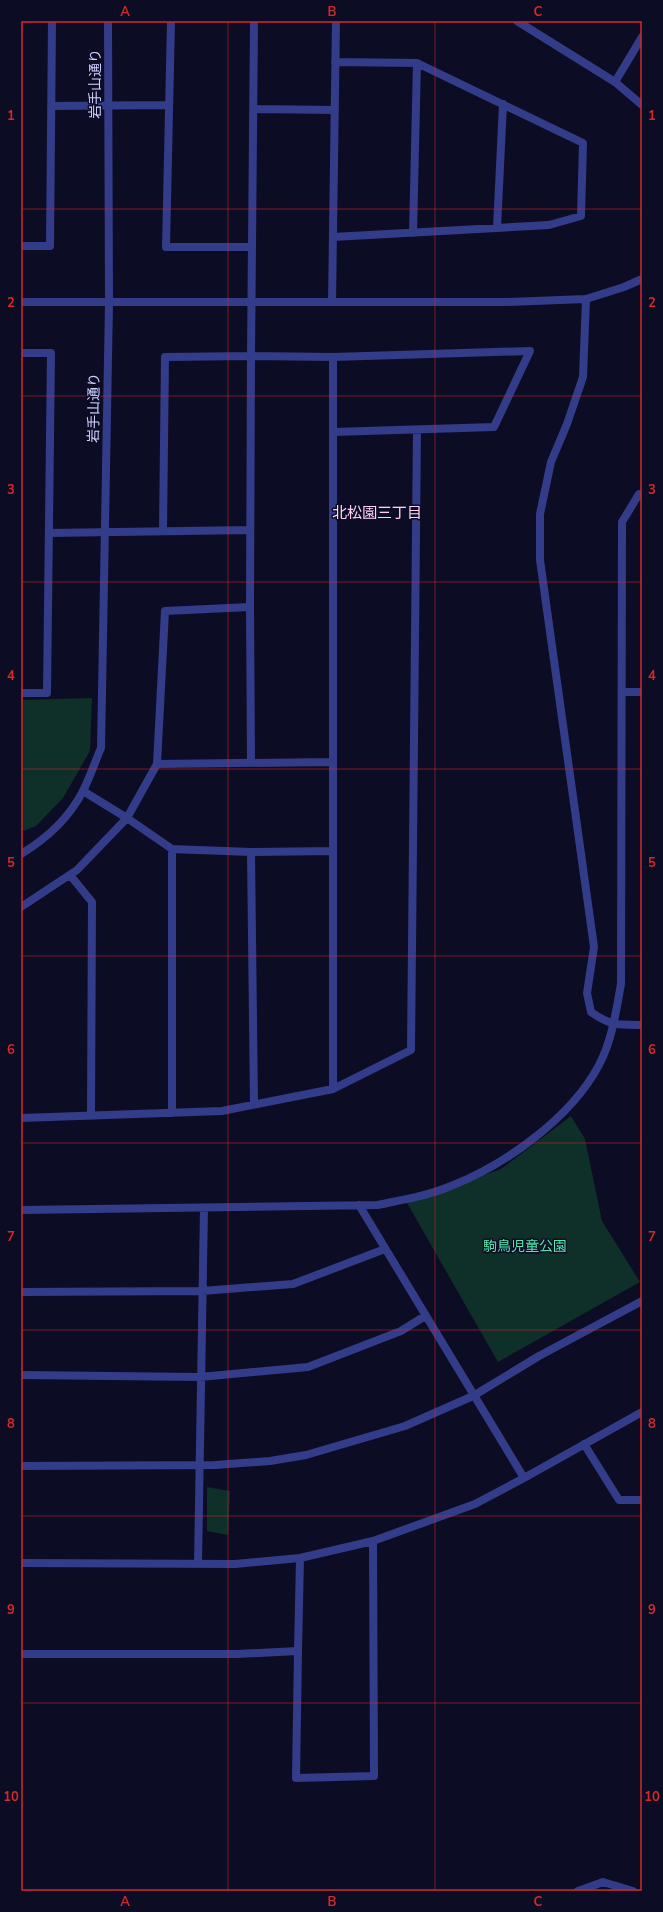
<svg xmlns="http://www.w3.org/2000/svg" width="663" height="1912" font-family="'Nunito Sans','Noto Sans JP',sans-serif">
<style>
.green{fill:#0f2f29}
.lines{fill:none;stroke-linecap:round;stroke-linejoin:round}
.pedestrian{stroke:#333c88;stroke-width:8}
.minor{stroke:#333c88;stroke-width:8}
.tertiary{stroke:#333c88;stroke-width:8}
.grid{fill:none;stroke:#d62828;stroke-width:1;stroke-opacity:0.55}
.labels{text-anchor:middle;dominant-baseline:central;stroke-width:3;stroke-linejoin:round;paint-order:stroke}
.street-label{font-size:14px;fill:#d0d1ff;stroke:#0d0c25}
.park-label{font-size:14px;fill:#52e9ae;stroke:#0d0c25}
.neighbourhood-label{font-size:15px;fill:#ffd2f5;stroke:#0d0c25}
.neatline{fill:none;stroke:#d62828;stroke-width:1.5}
.grid-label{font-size:13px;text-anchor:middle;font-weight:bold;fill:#d62828}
</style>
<rect width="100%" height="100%" fill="#0d0c25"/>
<path class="green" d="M92 698 90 751 63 798 36 826 21 832V700Z
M571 1116 585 1139 602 1221 640 1282 498 1362 407 1203 501 1169Z
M207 1487 230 1491 228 1535 207 1531Z"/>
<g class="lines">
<path class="pedestrian" d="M615 82 642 37"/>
<path class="minor" d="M171 21 166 247H252
M517 21 615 82 642 105
M51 106 169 105
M253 109 335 110
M497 228 503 104
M413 233 417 63
M333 237 549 225 581 216 583 143 417 63 335 62
M21 246H50L52 21
M586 299 583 377 567 424 551 462 540 514V560L594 947 587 993 591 1012C611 1026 618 1025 642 1025
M21 302H508L586 299 624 287 642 279
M332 302 336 21
M21 353H51L47 693H21
M333 357 530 351 494 427 333 432
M163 530 165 357 251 356 250 607 251 763
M49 533 250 530
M622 692H642
M157 764 332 762
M83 791 127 818 172 849 251 852 332 851
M251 852 254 1104
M70 875 92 902 91 1116
M21 907 77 870 127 818 157 764 165 611 250 607
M333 1089 411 1050 417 430
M172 1113V849
M21 1118 222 1111 333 1089V357L251 356 254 21
M21 1210 377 1205C402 1200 427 1196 451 1186 505 1165 571 1118 599 1065 612 1041 616 1011 621 984L622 522 639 494H642
M21 1292 202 1291 293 1284 385 1249
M21 1375 200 1377 308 1367 401 1331 425 1316
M584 1444 619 1500H642
M524 1478 642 1412
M21 1563 235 1564 300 1558
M198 1564 204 1208
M298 1651 296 1778 374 1776 373 1541
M21 1654H237L298 1651 300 1558 373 1541 475 1504 524 1478 359 1205
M578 1891 603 1882 633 1891"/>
<path class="tertiary" d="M21 854C46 839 69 818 83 791 90 777 95 762 101 748L109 303 108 21
M21 1466 215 1465 270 1461 306 1455 405 1426 473 1396 539 1356 642 1301"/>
</g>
<path class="grid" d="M228 21V1891M435 21V1891M21 209H642M21 396H642M21 582H642M21 769H642M21 956H642M21 1143H642M21 1330H642M21 1516H642M21 1703H642"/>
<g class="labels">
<g class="street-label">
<text transform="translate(95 84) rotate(-90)">岩手山通り</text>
<text transform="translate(94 408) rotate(-89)">岩手山通り</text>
</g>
<g class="park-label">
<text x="525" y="1246">駒鳥児童公園</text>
</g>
<g class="neighbourhood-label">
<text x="377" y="513">北松園三丁目</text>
</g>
</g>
<rect width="663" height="1912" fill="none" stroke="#0d0c25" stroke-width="44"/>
<rect x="22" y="22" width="619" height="1868" class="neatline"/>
<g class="grid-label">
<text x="125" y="16">A</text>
<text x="332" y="16">B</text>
<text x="538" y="16">C</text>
<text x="11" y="120">1</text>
<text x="652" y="120">1</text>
<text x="11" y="307">2</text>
<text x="652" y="307">2</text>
<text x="11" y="494">3</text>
<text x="652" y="494">3</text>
<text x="11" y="680">4</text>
<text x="652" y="680">4</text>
<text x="11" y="867">5</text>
<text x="652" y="867">5</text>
<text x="11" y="1054">6</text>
<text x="652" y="1054">6</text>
<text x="11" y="1241">7</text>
<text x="652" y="1241">7</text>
<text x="11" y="1428">8</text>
<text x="652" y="1428">8</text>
<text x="11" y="1614">9</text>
<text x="652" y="1614">9</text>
<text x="11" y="1801">10</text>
<text x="652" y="1801">10</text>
<text x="125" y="1906">A</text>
<text x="332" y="1906">B</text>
<text x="538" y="1906">C</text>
</g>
</svg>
